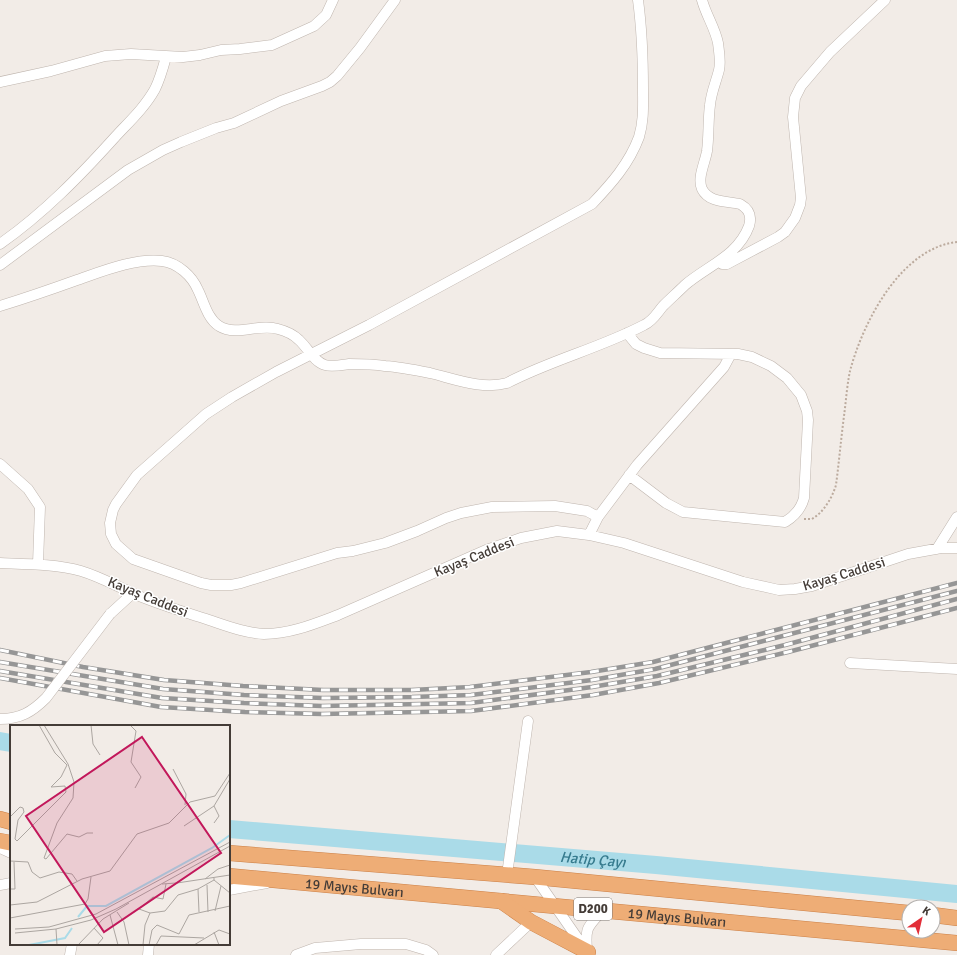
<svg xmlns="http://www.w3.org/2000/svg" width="957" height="955" font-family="Signika,sans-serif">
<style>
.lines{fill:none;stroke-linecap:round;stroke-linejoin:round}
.river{stroke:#aadbe8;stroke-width:18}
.minor-casing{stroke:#bfb5ae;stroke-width:11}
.highway-casing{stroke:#cc8047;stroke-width:16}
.path{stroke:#bcab9e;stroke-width:2;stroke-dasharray:2 2;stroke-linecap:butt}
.minor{stroke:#fff;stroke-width:10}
.highway{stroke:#eead76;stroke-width:15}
.rail-casing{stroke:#969696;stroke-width:4.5}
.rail{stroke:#fff;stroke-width:3;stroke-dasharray:9;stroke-linecap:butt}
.minor-bridge-casing{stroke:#bfb5ae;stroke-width:11;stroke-linecap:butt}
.minor-bridge{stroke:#fff;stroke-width:10}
.labels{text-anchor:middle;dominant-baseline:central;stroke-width:3;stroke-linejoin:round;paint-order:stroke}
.shield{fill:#fff;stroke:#7c7673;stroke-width:1}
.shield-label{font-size:13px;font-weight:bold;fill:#443c37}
.street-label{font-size:14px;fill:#443c37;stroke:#fff}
.water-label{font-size:15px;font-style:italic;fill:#367b8e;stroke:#fff}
.inset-river{fill:none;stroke:#aadbe8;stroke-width:2}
.inset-road{fill:none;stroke:#aca6a1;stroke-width:1}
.view{fill:#c2185b;fill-opacity:0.15;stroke:#c2185b;stroke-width:2}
.inset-edge{fill:none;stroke:#443c37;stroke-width:2}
</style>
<rect width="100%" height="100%" fill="#f2ece7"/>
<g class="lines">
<g class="river">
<path d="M0 741 11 743"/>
<path id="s1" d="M229 829 656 865 957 894"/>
</g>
<defs>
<path id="minor" d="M0 82 51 71 105 56 131 54 183 57 200 55 221 50 240 49 272 45 314 26 326 15 333 0
M0 244C44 213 80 176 116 136 130 121 145 107 155 89 160 79 163 68 166 57
M719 261 722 264H727L778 237 785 232 795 218 800 205 801 198 793 117 795 98 801 86 830 52 885 0
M0 265 128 170 163 150 181 142 216 128 234 123 281 101 322 86 330 82 337 76 360 48 395 0
M0 306C26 298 52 289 77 280 103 271 135 258 162 261 178 263 192 276 198 290 204 302 207 318 219 326 237 337 259 323 278 329 286 331 294 335 299 340 308 348 314 362 325 365 332 367 342 365 349 364 361 364 373 364 385 366 400 367 415 370 430 373 455 379 482 390 507 383 551 360 600 348 644 325 653 321 657 313 663 306 670 299 678 292 685 285 707 266 738 256 749 226 752 216 749 209 740 204 727 201 709 203 702 189 697 178 705 163 707 151 709 136 708 120 710 105 711 93 716 82 719 70 721 62 719 51 718 43 715 28 706 15 702 0
M627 333 636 344 644 348 660 353 738 354 752 357 771 366 787 378 801 395 807 411 808 420 804 498C801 509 795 516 785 522L683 512 666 503 629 475
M0 464 28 489 40 507 38 564
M598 517 587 511 555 506 492 507 461 513 446 518 417 531 385 543 353 551 337 553 241 583 231 585H211L201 583 133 559 116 544 111 534 110 523 113 510 116 504 137 475 206 414 232 397 276 372 369 325 592 204C611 184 629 164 639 137 644 121 643 105 643 89 643 59 642 30 638 0
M589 535 598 517 637 465 724 367 731 354
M937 549 957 517
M0 563C25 564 57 564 81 571 101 577 118 587 137 595 160 605 185 612 209 620 227 626 245 633 264 634 290 634 314 624 338 615L486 550 521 538 557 531 589 535 624 543 743 582 779 590 795 589 812 586 908 554 941 548H957
M110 614 133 593
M850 663 957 669
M0 848 11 853
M507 875 528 721
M535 877 585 949
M0 885 11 883
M229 890 267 883
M587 950C585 926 588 927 603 910
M70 955 72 944
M148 955 149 944
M296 955 315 948 361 944H406L426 950 433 955
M496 955 531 922"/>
<g id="highway">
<path d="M0 819 11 822"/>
<path d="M0 841 11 843"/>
<path d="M229 853 535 877 909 913"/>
<path id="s2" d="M229 876 957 943"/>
<path d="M501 901 531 922 588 952"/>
<path d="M933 915 957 918"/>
</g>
</defs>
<use href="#minor" class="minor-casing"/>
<use href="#highway" class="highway-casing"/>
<path class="path" d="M804 519H812C824 512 832 498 836 485 839 462 841 439 844 416 846 401 847 385 850 371 863 322 901 248 957 242"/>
<use href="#minor" class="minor"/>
<use href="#highway" class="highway"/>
<defs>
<path id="rail" d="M0 650 83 667 164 680 243 686 323 690H412L470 687 591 672 653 662 957 583
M0 662 163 689 244 695 323 698 412 697 471 695 592 680 655 669 957 591
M0 671 162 698 244 703 322 706 471 703 592 687 657 676 785 645 957 599
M0 678 161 707 245 712 322 714 471 711 593 695 659 683 788 652 957 608"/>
</defs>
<use href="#rail" class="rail-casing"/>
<use href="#rail" class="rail"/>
<defs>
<path id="minor-bridge" d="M0 719C20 719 32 712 46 698L110 614"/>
</defs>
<use href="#minor-bridge" class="minor-bridge-casing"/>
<use href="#minor-bridge" class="minor-bridge"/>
</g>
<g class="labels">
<rect class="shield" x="574" y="898" width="38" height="22" rx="3"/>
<g class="shield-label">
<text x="593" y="909">D200</text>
</g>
<g class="street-label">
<text transform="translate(474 557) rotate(-22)">Kayaş Caddesi</text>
<text transform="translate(844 574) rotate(-17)">Kayaş Caddesi</text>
<text transform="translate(148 597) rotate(22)">Kayaş Caddesi</text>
<text stroke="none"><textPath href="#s2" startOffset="126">19 Mayıs Bulvarı</textPath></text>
<text stroke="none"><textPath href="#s2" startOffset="450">19 Mayıs Bulvarı</textPath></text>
</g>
<g class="water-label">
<text stroke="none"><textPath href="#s1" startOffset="365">Hatip Çayı</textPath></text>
</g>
</g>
<g transform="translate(10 725)">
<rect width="220" height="220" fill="#f2ece7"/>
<path class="inset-river" d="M68 192 77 181H96L202 123 220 110M19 220 55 213 62 203"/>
<path class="inset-road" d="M34 0 58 39 64 57 63 73 47 98 34 133 36 134 57 109 69 112 77 108H83M81 0 83 19 90 30M120 0 126 6 121 37 131 52 125 63M163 44 176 69 175 80M0 92 10 82 13 83 14 87 8 95 5 114 7 116 56 67 55 61 41 62 51 52 57 40 45 28 29 0M204 98 209 91 204 81M174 101 204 81 220 54M0 136 18 137 22 147 30 153 49 147 62 149 67 156M195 154 208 144 220 140M204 155 220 168M167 158 220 150M152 159 166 158M197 160 198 187M0 164H5L4 137M188 164 189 187M0 180 27 177 72 154 100 146 127 109 159 98 180 77 205 71 220 48M205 186 211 161M107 187 114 197 119 220M140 188 129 184 143 172 153 174 156 159M100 190 108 220M0 193 75 179 78 174 81 152M84 203 93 213 87 220M5 204 39 202 86 189 220 117M46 204 47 220M204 207 209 220M5 208 46 204 81 195 106 184 220 121M68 220 93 194 119 178M133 220 135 200 140 188 155 186 168 170 188 164 204 155V153M139 220 142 205 147 200 169 209 179 190 220 181M146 220 151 211 194 213M184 220 209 205 220 209"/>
<path class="view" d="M132 12 211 128 94 207 16 91Z"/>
<rect width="220" height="220" class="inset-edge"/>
</g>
<g transform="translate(921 919) rotate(34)"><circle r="19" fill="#ffffff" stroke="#b4b1af"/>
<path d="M0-3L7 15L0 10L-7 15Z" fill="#e22e38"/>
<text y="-6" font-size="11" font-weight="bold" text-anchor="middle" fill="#443c37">K</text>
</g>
</svg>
